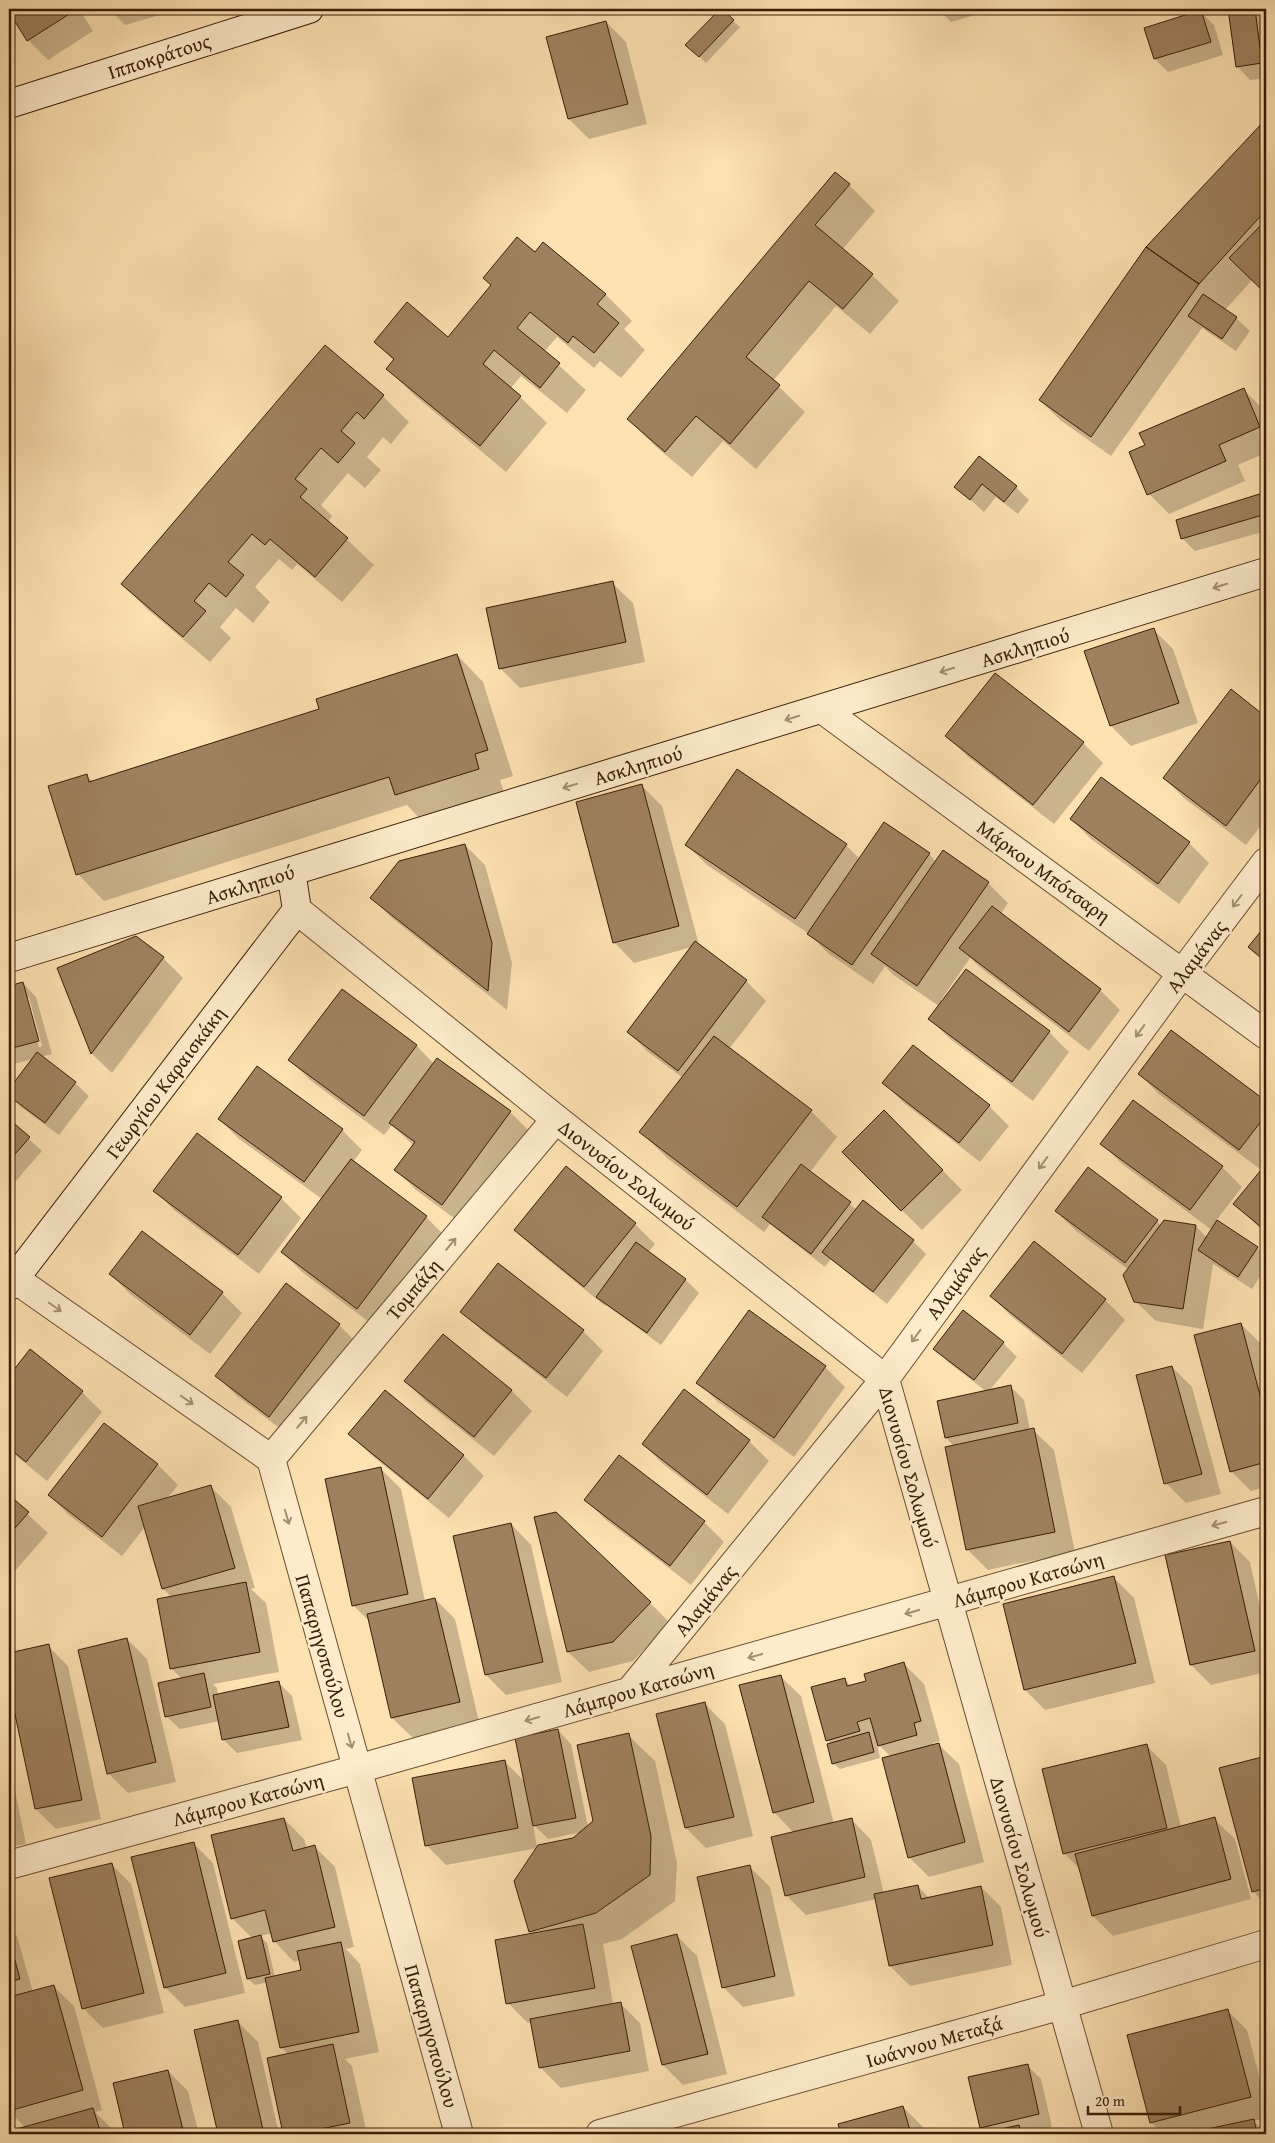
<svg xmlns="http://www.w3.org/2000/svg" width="1275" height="2143" font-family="'Gentium Book Plus',serif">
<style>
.shadow{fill:#0003;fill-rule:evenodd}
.building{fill:#9e825f;stroke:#391c07}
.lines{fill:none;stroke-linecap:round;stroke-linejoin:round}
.street-casing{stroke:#6a4d32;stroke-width:30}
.secondary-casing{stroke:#391c07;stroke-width:30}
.street{stroke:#fdeccc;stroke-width:28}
.secondary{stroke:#fdeccc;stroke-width:28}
.oneway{stroke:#a58e73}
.labels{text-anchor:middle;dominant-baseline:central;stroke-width:5;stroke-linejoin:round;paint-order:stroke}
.street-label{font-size:20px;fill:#391c07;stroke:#fdeccc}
</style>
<rect width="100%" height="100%" fill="#fce1b1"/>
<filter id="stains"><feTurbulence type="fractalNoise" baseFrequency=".004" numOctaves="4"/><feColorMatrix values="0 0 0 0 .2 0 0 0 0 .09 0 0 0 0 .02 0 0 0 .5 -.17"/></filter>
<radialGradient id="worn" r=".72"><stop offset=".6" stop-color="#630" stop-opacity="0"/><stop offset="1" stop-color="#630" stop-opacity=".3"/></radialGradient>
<path class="shadow" d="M9 9H79L93 31 48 60 28 40Z
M109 9H166L167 13 125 25Z
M938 9H996L951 22Z
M1230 9H1266V78L1250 80 1237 66Z
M1201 12 1214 25 1223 55 1168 72 1155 59 1146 29Z
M733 21 740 27 706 63 687 45Z
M606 22 626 42 647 124 589 139 569 119 548 38Z
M1266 120V293L1252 280 1225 310 1236 318 1250 331 1236 351 1202 328 1111 456 1060 420 1040 400 1147 248Z
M849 185 875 211 842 250 872 275 899 301 870 334 836 306 773 381 805 412 756 469 723 441 692 477 654 445 628 419Z
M544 243 606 295 632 321 624 329 645 350 621 378 600 361 594 368 557 337 544 352 586 390 567 413 521 376 511 388 547 423 506 472 414 395 388 369 394 361 375 342 448 338Z
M325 347 383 396 409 422 391 444 383 437 367 457 381 470 365 488 348 473 321 505 332 516 328 522 374 565 342 602 297 564 292 570 279 559 255 587 270 602 253 623 236 608 220 627 231 638 210 662 148 610 122 584Z
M1243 389 1263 409 1266 416V453L1238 465 1245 481 1169 514 1149 494 1146 446Z
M979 458 1016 487 1029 500 1018 514 996 497 984 512 956 487Z
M1266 493V531L1195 551 1182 538 1177 521Z
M612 583 633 603 645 662 520 688 500 668Z
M1153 629 1173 649 1198 723 1131 746 1111 726Z
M457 655 483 682 513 776 500 780 505 795 422 821 407 805 104 901 78 874 86 775 93 782 321 710Z
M1231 691 1266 718V819L1246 845 1184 798 1164 778Z
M947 736 1083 743 1103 763 1054 824 967 756Z
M642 786 662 806 699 945 746 981 766 1001 729 1049 811 1111 837 1137 810 1172 857 1210 913 1241 926 1254 887 1304 831 1259 825 1267 770 1224 764 1232 667 1158 641 1132 683 1078 648 1052 628 1032 692 947 634 963 614 942Z
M1071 819 1189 843 1209 863 1179 904 1091 839Z
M465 845 485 865 512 963 507 1010 392 918 372 898Z
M687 845H846L860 859 929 854 936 862 943 852 988 883 1008 903 1001 914 1100 990 1120 1010 1089 1051 981 968 970 958 941 1000 1049 1032 1069 1052 1033 1101 950 1039 930 1019 939 1006 892 974 885 966 873 984 829 954 809 934 707 865Z
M1266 927V963L1250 947Z
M163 958 183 978 112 1073 92 1054 59 968Z
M23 983 36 997 52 1054 41 1057 75 1083 89 1096 59 1135 21 1107 9 1095V1092L33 1059 9 1065V987ZM26 997H29L42 1046 39 1047Z
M342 991 417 1046 434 1064 510 1112 530 1132 462 1224 416 1190 396 1170 414 1146 392 1125 384 1135 310 1080 290 1060Z
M1171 1032 1266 1103V1161L1260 1169 1159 1094 1139 1074Z
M884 1083 989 1106 1009 1126 980 1162 904 1103Z
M884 1112 962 1190 922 1230 843 1152Z
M219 1119 342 1130 362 1150 353 1162 426 1217 446 1237 377 1328 302 1272 282 1252 322 1199 239 1139Z
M9 1121 42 1151 15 1182 9 1176Z
M197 1135 281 1198 301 1218 259 1274 174 1210 154 1190Z
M1102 1144 1222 1167 1242 1187 1216 1221 1257 1248 1266 1257V1267L1252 1289 1213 1264 1203 1329 1156 1321 1135 1301 1129 1270 1076 1231 1056 1211 1157 1221 1161 1226 1165 1221 1196 1226 1207 1238 1212 1230 1122 1164Z
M1266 1166V1234L1235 1204Z
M635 1224 655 1244 648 1253 686 1280 699 1293 661 1345 606 1305 605 1306 536 1250 516 1230Z
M110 1274 222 1293 242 1313 210 1354 130 1294Z
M991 1296 1105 1300 1125 1320 1082 1373 1011 1316Z
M462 1311 583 1331 603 1351 567 1397 482 1331Z
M749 1312 825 1367 845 1387 794 1457 718 1402 698 1382Z
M963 1312 1003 1343 1017 1357 989 1391 1011 1387 1024 1400 1030 1430H1033L1054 1450 1075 1552 988 1570 968 1550 954 1446 946 1438 987 1392 948 1362 935 1348Z
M1241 1324 1261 1344 1266 1364V1487L1251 1491 1231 1471Z
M339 1325 359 1345 290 1436 237 1396 217 1376Z
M443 1336 512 1391 532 1411 494 1456 425 1401 406 1381Z
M30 1351 82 1392 102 1412 47 1481 9 1450V1378Z
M1172 1367 1192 1387 1221 1494 1186 1503 1166 1483Z
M385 1391 464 1456 484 1476 449 1518 370 1454 350 1434Z
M105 1425 158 1465 178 1485 166 1500 211 1487 231 1507 255 1588 251 1589 266 1603 279 1672 213 1684 217 1688 218 1695 279 1683 292 1696 302 1740 237 1753 223 1739 220 1721 180 1729 166 1716 182 1679 171 1668 172 1597 163 1589 145 1527 122 1556 69 1515 49 1495Z
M749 1441 769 1461 728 1514 663 1464 643 1444Z
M381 1469 401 1489 425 1601 435 1599 455 1619 479 1722 413 1738 392 1718 370 1622 353 1605Z
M9 1497 48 1533 15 1571 9 1565Z
M586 1500 704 1522 724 1542 691 1585 606 1520Z
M536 1518 650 1603 670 1623 633 1661 589 1672 568 1652Z
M511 1524 531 1545 562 1682 506 1695 486 1675Z
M1230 1542 1250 1562 1266 1635V1672L1211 1685 1191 1665Z
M1114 1578 1134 1598 1155 1683 1045 1710 1025 1690Z
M127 1639 147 1659 176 1782 128 1793 108 1773Z
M48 1646 68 1666 101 1819 56 1829 36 1809 9 1679V1654Z
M904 1664 924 1684 940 1741 933 1743 934 1745 938 1744 959 1764 984 1862 929 1877 909 1857 891 1757 877 1743 880 1758 840 1769 833 1763 831 1744 828 1740 844 1679 851 1686 868 1681Z
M780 1676 801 1696 834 1824 851 1819 871 1840 884 1894 918 1886 929 1898 981 1887 1001 1907 1012 1965 910 1986 890 1966 876 1899 806 1915 786 1895 794 1833 774 1812Z
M705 1704 725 1724 753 1836 706 1848 686 1828Z
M558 1730 571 1744 588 1827 595 1822 628 1735 655 1761 677 1863 675 1901 622 1939 603 1944 613 2004 620 2003 640 2023 649 2071 561 2088 541 2068 532 2022 528 2023 508 2003 533 1934 531 1932 516 1881 538 1848 446 1865 426 1845 504 1761 525 1782ZM533 1824 548 1839 582 1832 574 1839 537 1847Z
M1146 1745 1166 1765 1181 1827 1214 1819 1235 1839 1251 1899 1113 1936 1093 1916 1081 1870 1064 1853Z
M1266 1757V1905L1253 1891 1221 1769Z
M9 1762 26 1844 9 1847Z
M284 1819 304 1839 307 1849 315 1847 335 1867 354 1947 346 1949 360 1964 379 2052 345 2059 352 2066 367 2134H284L268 2059 289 2055 282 2048 268 1982 255 1985 248 1979 239 1942 253 1939 232 1918ZM272 1933 274 1941 294 1962 300 1960 302 1971 275 1977 267 1943 260 1936Z
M193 1843 213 1863 245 1993 185 2007 165 1987Z
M111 1864 131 1884 164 2013 103 2028 83 2008Z
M750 1867 770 1887 795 1996 743 2007 723 1987Z
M9 1928 17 1936 33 1992 53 1986 74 2006 102 2110 95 2112 113 2130 114 2134H9V2133L26 2128 9 2111Z
M677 1936 697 1956 727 2074 683 2085 663 2065Z
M1227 2010 1247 2030 1266 2102V2118L1254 2121 1266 2134H1163L1151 2122Z
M238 2022 258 2042 279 2134H219L196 2031Z
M1027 2065 1041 2079 1052 2127 1027 2134H985H988L981 2127Z
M168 2071 188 2091 199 2134H127L114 2084Z
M903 2107 923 2127 925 2134H842L840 2125Z"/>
<path class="building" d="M9 9H73L74 11 27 41 9 12Z
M720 9H722L734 20 699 57 685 45Z
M1228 9H1255L1262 63 1236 67Z
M1201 10 1211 42 1154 59 1144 28Z
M606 21 628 104 568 119 546 37Z
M1266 119V210L1199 284 1146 247Z
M835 172 850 184 815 225 873 274 843 309 809 281 746 357 780 385 730 444 696 416 665 452 627 419Z
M1266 220V294L1229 258Z
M517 237 535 252 543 242 606 294 597 304 619 323 594 353 573 336 568 343 530 312 517 328 560 363 540 388 494 350 483 364 521 396 480 446 386 369 394 359 374 342 407 302 448 337 491 285 483 278Z
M1146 247 1199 284 1091 437 1039 400Z
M1203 294 1237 317 1222 339 1188 316Z
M325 345 384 395 364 419 357 412 341 431 355 443 338 463 321 448 295 479 307 489 300 497 348 538 315 577 270 539 265 545 252 534 228 562 244 575 226 597 209 583 194 601 206 611 183 637 121 584Z
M1244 388 1260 427 1219 445 1226 461 1147 495 1129 452 1145 445 1139 433Z
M979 456 1017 486 1004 502 982 484 970 500 954 487Z
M1266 492V514L1181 539 1176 520Z
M613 581 626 642 499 669 486 608Z
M1154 628 1179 703 1110 726 1084 651Z
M457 654 488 750 475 754 479 769 395 795 389 777 76 875 48 786 87 774 89 782 319 709 316 699Z
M995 673 1084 742 1033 805 945 736Z
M1231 689 1266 717V772L1226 826 1163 778Z
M737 769 847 844 795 919 685 845Z
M1101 777 1190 842 1158 884 1070 819Z
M642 784 679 926 613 943 576 802Z
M884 822 930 853 852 965 807 934Z
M465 844 492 943 488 991 370 898 399 861Z
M943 850 989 882 917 986 871 954Z
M992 906 1101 989 1069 1032 959 948Z
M1266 925V962L1248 947Z
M136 936 164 957 91 1054 57 968Z
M695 941 747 980 678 1071 627 1032Z
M966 969 1050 1031 1012 1082 928 1019Z
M23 982 39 1041 9 1049V986Z
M342 989 417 1045 364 1116 288 1060Z
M1171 1030 1266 1101V1115L1239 1150 1138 1074Z
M714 1036 812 1110 737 1207 639 1132Z
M913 1045 990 1105 959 1143 882 1083Z
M37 1052 76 1082 45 1123 9 1096V1089Z
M437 1058 511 1111 442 1205 394 1170 415 1142 389 1123Z
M257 1066 343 1129 304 1182 218 1119Z
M1133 1100 1223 1166 1190 1210 1100 1144Z
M884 1110 943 1170 901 1211 842 1152Z
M9 1119 30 1137 9 1161Z
M197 1133 282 1197 238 1255 153 1191Z
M351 1159 427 1216 357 1309 281 1252Z
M801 1164 851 1202 811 1254 762 1217Z
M1266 1164V1231L1233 1204Z
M566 1166 636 1223 584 1287 514 1230Z
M1088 1167 1158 1220 1125 1263 1055 1211Z
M863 1200 914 1240 873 1292 822 1252Z
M1164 1220 1196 1225 1183 1309 1134 1302 1123 1275Z
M1217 1220 1258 1247 1238 1277 1198 1250Z
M142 1231 223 1292 190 1335 109 1274Z
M1034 1241 1106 1299 1062 1354 990 1296Z
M636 1242 686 1279 647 1333 596 1297Z
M498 1263 584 1330 546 1378 460 1312Z
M286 1283 340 1324 269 1417 215 1376Z
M749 1310 826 1366 774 1438 696 1383Z
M963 1310 1004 1342 974 1380 933 1349Z
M1241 1323 1266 1418V1462L1230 1472 1194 1335Z
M443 1334 512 1390 474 1437 404 1381Z
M30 1349 83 1391 26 1462 9 1448V1376Z
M1172 1366 1202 1474 1164 1484 1136 1375Z
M1011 1385 1018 1423 945 1438 937 1401Z
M684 1389 750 1440 707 1495 642 1444Z
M385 1390 464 1455 428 1499 348 1434Z
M104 1423 158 1464 102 1537 48 1495Z
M1034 1428 1055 1532 966 1550 945 1447Z
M619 1455 705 1521 670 1566 584 1500Z
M381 1467 408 1594 352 1606 325 1479Z
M211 1485 235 1568 162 1589 138 1506Z
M9 1495 29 1512 9 1535Z
M556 1512 651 1602 613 1642 567 1652 534 1517Z
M511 1523 543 1662 485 1675 453 1536Z
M1230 1541 1255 1651 1190 1665 1165 1555Z
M1114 1576 1136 1663 1024 1690 1003 1604Z
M246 1582 260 1652 170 1669 157 1599Z
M435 1598 460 1702 391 1718 367 1614Z
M127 1638 156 1762 107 1774 78 1650Z
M49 1644 82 1800 35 1809 9 1686V1653Z
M904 1662 921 1721 914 1723 917 1735 878 1746 870 1718 857 1722 860 1731 826 1741 811 1687 845 1678 847 1686 866 1681 864 1674Z
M204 1673 211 1707 165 1717 158 1683Z
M781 1675 814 1802 773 1813 739 1685Z
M279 1681 289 1727 222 1740 213 1695Z
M705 1702 734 1817 685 1828 656 1714Z
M558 1729 576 1818 533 1826 515 1738Z
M869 1732 874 1752 832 1764 827 1744Z
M629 1733 651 1836 650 1875 596 1913 529 1932 514 1881 538 1845 573 1838 593 1821 577 1745Z
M939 1743 965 1842 908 1858 882 1758Z
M1147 1744 1167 1828 1063 1854 1042 1769Z
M1266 1756V1888L1252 1892 1219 1768Z
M505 1760 518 1828 425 1846 412 1778Z
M1215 1817 1231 1879 1092 1916 1075 1854Z
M284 1818 293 1851 315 1845 335 1927 273 1942 265 1910 231 1919 211 1835Z
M852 1818 865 1877 785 1896 771 1837Z
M194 1842 226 1973 164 1988 131 1857Z
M112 1863 144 1993 82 2009 49 1878Z
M750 1865 775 1976 722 1988 697 1877Z
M918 1885 921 1899 981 1886 993 1945 889 1966 874 1894Z
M583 1924 595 1988 506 2004 495 1940Z
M677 1934 708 2054 662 2065 631 1946Z
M261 1935 270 1974 247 1979 238 1941Z
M9 1938 20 1979 9 1982Z
M341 1942 359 2032 280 2048 265 1978 301 1970 297 1951Z
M54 1985 83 2090 9 2111V1997Z
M1266 1994V2011L1262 1995Z
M621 2002 630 2051 539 2068 530 2019Z
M1228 2009 1251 2097 1150 2123 1127 2035Z
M238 2020 264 2134H218L194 2030Z
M333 2044 350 2123 296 2134H283L267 2058Z
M1028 2064 1039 2114 980 2128 968 2077Z
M168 2070 184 2134H125L113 2083Z
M903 2106 911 2134H841L838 2124Z
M93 2108 101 2134H9V2131Z
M1254 2119 1257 2134H1184Z
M1019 2125 1022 2134H979Z"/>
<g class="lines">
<defs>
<path id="street" d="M822 709 1266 1035
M297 910 556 1119 885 1379 1099 2134
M15 1279 271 1459 459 2134
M271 1459 556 1119
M630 1691 885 1379 1183 972 1266 862
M9 1865 357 1769 1266 1511
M600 2134 1062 2005 1266 1944"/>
<path id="secondary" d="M9 104 309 9
M9 958 1266 572
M9 1286 297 910 291 871"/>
</defs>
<use href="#street" class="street-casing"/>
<use href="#secondary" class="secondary-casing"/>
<use href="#street" class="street"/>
<use href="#secondary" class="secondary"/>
</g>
<defs><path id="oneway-shaft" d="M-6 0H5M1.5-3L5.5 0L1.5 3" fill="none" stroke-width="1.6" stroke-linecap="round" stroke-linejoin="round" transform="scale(1.25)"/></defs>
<g class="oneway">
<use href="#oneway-shaft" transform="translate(1220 586) rotate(163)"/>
<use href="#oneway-shaft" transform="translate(947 670) rotate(163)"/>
<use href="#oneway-shaft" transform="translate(792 718) rotate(163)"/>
<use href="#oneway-shaft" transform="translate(570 786) rotate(163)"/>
<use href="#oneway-shaft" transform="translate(1237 901) rotate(127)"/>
<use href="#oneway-shaft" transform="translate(1140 1031) rotate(126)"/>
<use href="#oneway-shaft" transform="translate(1043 1163) rotate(126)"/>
<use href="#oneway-shaft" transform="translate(451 1244) rotate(-50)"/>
<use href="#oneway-shaft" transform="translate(55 1307) rotate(35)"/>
<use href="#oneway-shaft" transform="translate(916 1336) rotate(126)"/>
<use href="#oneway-shaft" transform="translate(187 1400) rotate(35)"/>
<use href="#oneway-shaft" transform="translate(302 1422) rotate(-50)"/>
<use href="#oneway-shaft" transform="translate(287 1517) rotate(74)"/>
<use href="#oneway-shaft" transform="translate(1219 1524) rotate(164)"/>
<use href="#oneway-shaft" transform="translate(912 1612) rotate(164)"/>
<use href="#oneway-shaft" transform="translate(755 1656) rotate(164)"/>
<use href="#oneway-shaft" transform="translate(532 1719) rotate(164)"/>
<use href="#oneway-shaft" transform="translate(350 1741) rotate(74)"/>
</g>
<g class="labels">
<g class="street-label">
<text transform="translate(159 56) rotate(-18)">Ιπποκράτους</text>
<text transform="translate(1025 647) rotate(-17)">Ασκληπιού</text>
<text transform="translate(638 765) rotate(-17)">Ασκληπιού</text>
<text transform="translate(1044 871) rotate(36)">Μάρκου Μπότσαρη</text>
<text transform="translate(250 884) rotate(-17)">Ασκληπιού</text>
<text transform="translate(1196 956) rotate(-53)">Αλαμάνας</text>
<text transform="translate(165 1082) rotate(-53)">Γεωργίου Καραισκάκη</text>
<text transform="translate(627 1175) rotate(38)">Διονυσίου Σολωμού</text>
<text transform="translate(955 1282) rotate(-54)">Αλαμάνας</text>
<text transform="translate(413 1289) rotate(-50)">Τομπάζη</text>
<text transform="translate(909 1467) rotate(74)">Διονυσίου Σολωμού</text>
<text transform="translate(1028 1579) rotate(-16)">Λάμπρου Κατσώνη</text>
<text transform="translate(705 1600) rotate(-51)">Αλαμάνας</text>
<text transform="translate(323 1646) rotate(74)">Παπαρηγοπούλου</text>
<text transform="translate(638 1689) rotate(-16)">Λάμπρου Κατσώνη</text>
<text transform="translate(248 1799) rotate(-15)">Λάμπρου Κατσώνη</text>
<text transform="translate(1020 1857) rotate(74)">Διονυσίου Σολωμού</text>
<text transform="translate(432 2036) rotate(74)">Παπαρηγοπούλου</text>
<text transform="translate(934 2041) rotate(-16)">Ιωάννου Μεταξά</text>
</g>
</g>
<rect width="1275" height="2143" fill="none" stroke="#fce1b1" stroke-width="30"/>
<rect x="10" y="10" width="1255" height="2123" fill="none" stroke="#391c07" stroke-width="2.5"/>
<rect x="15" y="15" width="1245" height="2113" fill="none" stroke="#391c07"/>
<path d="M1088 2106v8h92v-8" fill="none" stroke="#391c07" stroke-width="2.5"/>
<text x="1095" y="2106" font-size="15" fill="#391c07" stroke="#fdeccc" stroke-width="4" paint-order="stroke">20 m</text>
<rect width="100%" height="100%" filter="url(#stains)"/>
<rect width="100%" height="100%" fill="url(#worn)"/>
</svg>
